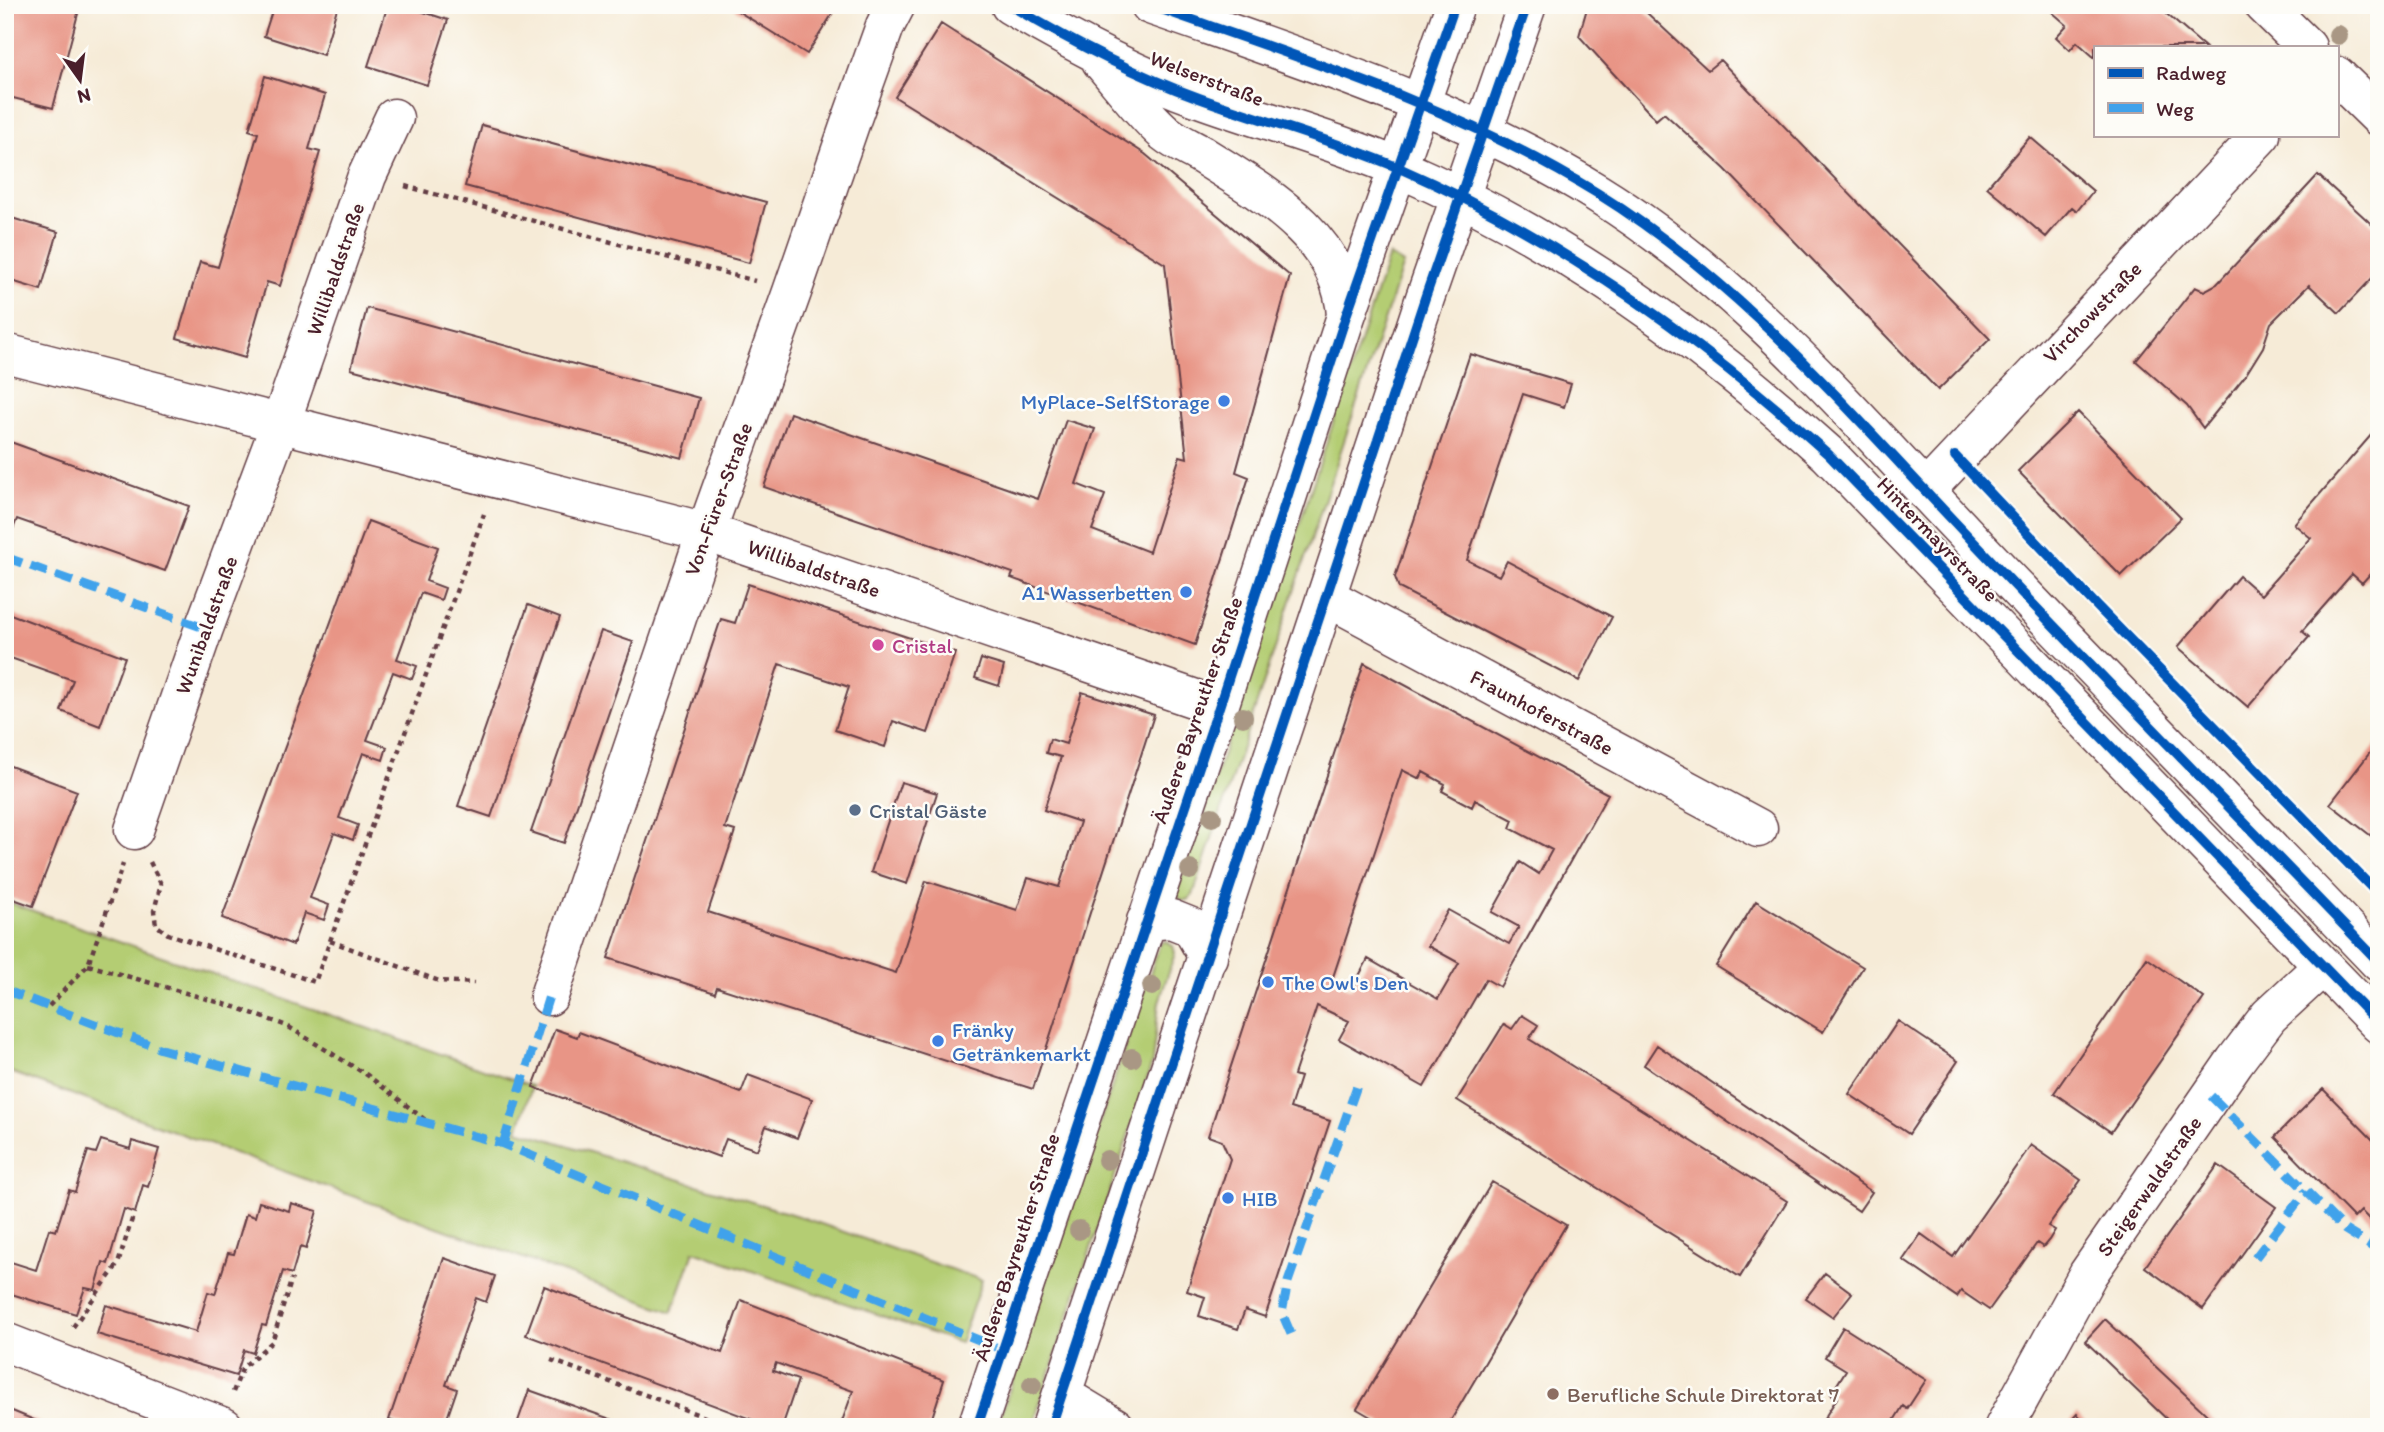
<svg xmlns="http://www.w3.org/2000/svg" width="2384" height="1432" font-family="Itim,sans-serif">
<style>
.green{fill:#b4cd73;stroke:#7f764f;stroke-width:2}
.building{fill:#e89586;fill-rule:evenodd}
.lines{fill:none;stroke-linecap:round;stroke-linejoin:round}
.minor-casing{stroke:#643e45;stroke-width:41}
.major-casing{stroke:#643e45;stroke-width:41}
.path{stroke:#643e45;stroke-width:4.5;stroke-dasharray:5 5;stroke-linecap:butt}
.minor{stroke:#fff;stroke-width:38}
.major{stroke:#fff;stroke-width:38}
.quiet{stroke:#40a2eb;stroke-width:9;stroke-dasharray:18 9;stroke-linecap:butt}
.cycleway-casing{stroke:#fdfcf7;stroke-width:15}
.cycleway{stroke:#0057b8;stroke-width:10}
.tree{fill:#a99784}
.shop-dot{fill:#3f7fe0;stroke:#fdfcf7;stroke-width:2.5}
.hotel-dot{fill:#d1479c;stroke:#fdfcf7;stroke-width:2.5}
.service-dot{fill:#5c6f8a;stroke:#fdfcf7;stroke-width:2.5}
.education-dot{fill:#8d6e63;stroke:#fdfcf7;stroke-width:2.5}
.labels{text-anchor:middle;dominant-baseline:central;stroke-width:5;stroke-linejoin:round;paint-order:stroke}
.street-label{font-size:21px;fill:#4a1f2b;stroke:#fdfcf7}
.shop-label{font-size:21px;fill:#366cbe;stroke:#fdfcf7;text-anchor:start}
.hotel-label{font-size:21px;fill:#b23c85;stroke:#fdfcf7;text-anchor:start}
.service-label{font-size:21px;fill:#4e5e75;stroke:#fdfcf7;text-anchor:start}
.education-label{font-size:21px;fill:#785e54;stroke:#fdfcf7;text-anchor:start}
</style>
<rect width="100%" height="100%" fill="#fdfcf7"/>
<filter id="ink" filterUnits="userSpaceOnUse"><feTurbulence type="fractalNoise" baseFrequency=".0143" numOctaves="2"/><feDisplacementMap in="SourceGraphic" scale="14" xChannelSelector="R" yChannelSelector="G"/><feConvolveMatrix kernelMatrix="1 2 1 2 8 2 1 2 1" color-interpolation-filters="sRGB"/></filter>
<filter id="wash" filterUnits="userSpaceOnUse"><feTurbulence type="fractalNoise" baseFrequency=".00686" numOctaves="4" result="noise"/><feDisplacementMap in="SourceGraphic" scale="28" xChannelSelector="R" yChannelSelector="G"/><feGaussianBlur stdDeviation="1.57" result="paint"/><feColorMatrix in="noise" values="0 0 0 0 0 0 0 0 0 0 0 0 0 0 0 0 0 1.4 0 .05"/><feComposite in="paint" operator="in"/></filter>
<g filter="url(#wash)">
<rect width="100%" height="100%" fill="#f6ebd7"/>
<path class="green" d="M1389 255 1403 264 1193 895 1188 900H1182L1176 895Z
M5 901 532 1086 518 1130 801 1217 982 1280 960 1343 694 1251 672 1312 5 1070Z
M1165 941 1173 946 1175 953 1159 1002 1152 1063 1032 1427H997L1160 944Z"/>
<g id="blocks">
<path class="building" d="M14 5 80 6 53 108 5 96V40Z
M274 5H338L323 55 264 36Z
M388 5H402L448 20 427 85 368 66Z
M728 5H838L807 54Z
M1588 5H1649L1646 12 1708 70 1720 60 1990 339 1938 390 1725 169 1664 113 1656 120 1579 36Z
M2044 5H2156L2205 47H2095V58L2077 42 2070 50 2056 37 2067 25Z
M941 24 1145 154 1290 276 1236 472 1249 477 1195 645 1011 578 1013 573 764 487 790 413 1038 499 1066 420 1095 429 1076 484 1105 495 1092 530 1149 552 1180 456 1187 458 1165 264 895 97Z
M265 76 325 95 309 149 320 152 280 286 267 282 245 358 177 338 200 262 218 267 258 133 249 130Z
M482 125 766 202 749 263 465 186Z
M2030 137 2093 191 2077 211 2072 207 2046 237 1987 187Z
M2318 175 2379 231V271L2339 313 2309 285 2271 323 2263 347 2245 376 2203 428 2187 406 2136 361 2195 287 2204 291 2217 284Z
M5 216 58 232 41 290 5 279Z
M367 308 699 398 682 458 351 369Z
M1470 354 1571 384 1564 407 1523 394 1467 560 1499 576 1507 561 1612 617 1579 681 1399 588 1395 577Z
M2078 412 2181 518 2121 576 2018 471Z
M2379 426V564L2362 583 2352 574 2302 631 2309 637 2248 707 2178 647 2239 576 2261 595 2311 538 2294 524Z
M5 440 189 506 165 571 17 519 5 550Z
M368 521 438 547 426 581 445 588 441 600 421 593 397 659 417 666 412 679 393 672 367 740 387 747 383 760 363 753 339 818 358 825 353 840 334 833 310 898 329 905 324 920 304 913 293 945 222 918Z
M748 584 955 653 928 733 893 721 885 747 835 730 849 687 779 664 725 828 735 831 708 912 896 973 926 881 1017 910 1028 878 1059 887 1080 822 1044 810 1061 757 1046 753 1050 739 1066 744 1082 692 1154 715 1033 1089 717 987 715 993 608 958 721 619 735 623Z
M528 605 560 617 491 817 458 806Z
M5 612 125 657 100 726 61 711 73 680 5 656Z
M601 631 633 642 564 843 531 832Z
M981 659 1004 666 999 686 975 678Z
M1364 663 1608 794 1500 987 1486 979 1424 1087 1339 1039 1349 1021 1317 1006 1294 1075 1300 1077 1290 1108 1330 1121 1265 1317 1245 1310 1238 1329 1199 1316 1205 1297 1187 1291 1230 1159 1222 1141 1208 1136ZM1402 770 1420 779 1423 772 1445 784 1442 791 1472 807 1475 800 1513 820 1510 828 1552 850 1539 874 1520 862 1492 912 1519 927 1509 944 1448 910 1428 946 1459 963 1438 999 1368 959 1352 989 1332 980Z
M2379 741V842L2330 804Z
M5 764 77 791 33 906 5 896Z
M901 782 937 793 907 884 871 872Z
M1756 901 1863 967 1823 1032 1716 966Z
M2147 958 2204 998 2111 1132 2054 1093Z
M1522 1015 1538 1025 1529 1039 1787 1201 1740 1277 1457 1100 1504 1024 1512 1029Z
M1898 1021 1958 1061 1909 1134 1849 1094Z
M555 1029 577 1037 579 1032 741 1093 748 1075 812 1099 797 1138 766 1126 757 1150 726 1139 719 1157 533 1087Z
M1657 1045 1872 1192 1859 1211 1644 1065Z
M2323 1089 2379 1146V1229L2361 1211 2354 1218 2275 1137Z
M101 1140 130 1149 132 1141 159 1149 148 1187 143 1185 135 1213 124 1209 108 1264 103 1262 95 1290 85 1288 76 1314 5 1292V1260L36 1270 49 1229 56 1231 69 1190 75 1192 88 1151 96 1153Z
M2031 1145 2081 1180 2048 1226 2055 1230 2049 1240 2043 1247 2037 1243 1989 1310 1961 1291 1957 1297 1903 1260 1921 1234 1953 1257Z
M2218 1165 2276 1207 2203 1309 2145 1267Z
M1492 1182 1566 1225 1447 1427H1388L1357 1409Z
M259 1202 289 1211 291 1203 317 1211 306 1249 300 1247 292 1274 283 1271 266 1326 262 1325 253 1353 244 1350 236 1376 97 1334 106 1305 196 1332 208 1292 215 1294 228 1253 234 1254 246 1214 255 1217Z
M444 1258 495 1276 486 1302 476 1298 446 1385 457 1389 444 1427H408L389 1420Z
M1825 1273 1852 1293 1833 1317 1806 1298Z
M544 1286 722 1353 741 1300 944 1380 929 1427H840L853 1391 776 1363 773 1371 798 1380 782 1427H772L526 1335Z
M2105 1319 2220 1427H2175L2085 1341Z
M1843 1327 1926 1380 1907 1409 1903 1406 1890 1427H1819L1837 1398 1831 1394 1846 1370 1825 1357Z
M529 1390 630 1426V1427H516Z
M5 1408 51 1427H5Z
M2077 1414 2090 1427H2065Z"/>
</g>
</g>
<g filter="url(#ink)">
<use href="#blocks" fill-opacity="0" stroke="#643e45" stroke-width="2"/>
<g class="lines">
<defs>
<path id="minor" d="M2264 5 2307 47
M2337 76 2379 117
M5 353 706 532 1219 707
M1925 491 2261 135
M1327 597 1758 828
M134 830 204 628 281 422 367 176 394 118
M549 996 706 532 792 292 852 118 885 26 896 5
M5 1342 224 1427
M1062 1395 1115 1427
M2004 1427 2088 1274 2235 1061 2269 1016 2323 966"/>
<path id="major" d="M1010 5C1070 41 1133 74 1199 98 1265 122 1334 140 1399 168 1557 237 1700 338 1828 454L2379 1024
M1150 5C1303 59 1458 107 1597 193 1741 282 1849 411 1964 532 2101 677 2241 818 2379 962
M1101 61C1121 84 1143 114 1165 133 1176 142 1190 148 1202 155 1262 193 1342 236 1346 316
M1146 921 1171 919 1191 927 1208 957
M977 1427 1219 707 1346 316 1455 5
M1051 1427 1425 298 1527 5"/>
</defs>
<use href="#minor" class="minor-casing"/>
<use href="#major" class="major-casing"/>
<path class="path" d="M405 186 755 281
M150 862 161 884 154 911 156 925 168 934 315 982 330 941 439 981 474 983
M330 941 484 514
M88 965 235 1007 287 1026 367 1075 428 1122
M49 1006 88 965 123 864
M73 1327 118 1264 133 1216
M551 1360 732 1427
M233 1392 243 1367 272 1342 292 1278"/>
<use href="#minor" class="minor"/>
<use href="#major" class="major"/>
<path class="quiet" d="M5 557 204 628
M5 990 161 1049 503 1144 1003 1350
M2211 1096 2345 1230 2379 1251
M503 1144 549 996
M2255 1258 2306 1191
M1291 1334 1282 1313 1288 1282 1358 1083"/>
<defs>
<path id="cycleway" d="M1010 5C1070 41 1133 74 1199 98 1265 122 1334 140 1399 168 1557 237 1700 338 1828 454L2379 1024
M1150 5C1303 59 1458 107 1597 193 1741 282 1849 411 1964 532 2101 677 2241 818 2379 962
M1955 456 2097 606 2379 895
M977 1427 1219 707 1346 316 1455 5
M1051 1427 1425 298 1527 5"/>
</defs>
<use href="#cycleway" class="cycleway-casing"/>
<use href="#cycleway" class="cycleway"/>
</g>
<g class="tree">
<circle cx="2338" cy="35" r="10"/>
<circle cx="1243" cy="717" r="10"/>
<circle cx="1212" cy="817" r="10"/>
<circle cx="1190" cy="870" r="10"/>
<circle cx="1152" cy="986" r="10"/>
<circle cx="1132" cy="1058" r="10"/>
<circle cx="1107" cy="1160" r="10"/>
<circle cx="1079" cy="1230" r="10"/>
<circle cx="1032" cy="1385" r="10"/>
</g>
</g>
<g class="shop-dot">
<circle cx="1224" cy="401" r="7"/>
<circle cx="1186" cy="592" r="7"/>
<circle cx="1268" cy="982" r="7"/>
<circle cx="938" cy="1041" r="7"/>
<circle cx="1228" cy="1198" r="7"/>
</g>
<circle class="hotel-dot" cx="878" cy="645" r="7"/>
<circle class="service-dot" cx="855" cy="810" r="7"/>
<circle class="education-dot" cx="1553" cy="1394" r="7"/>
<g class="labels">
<g class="street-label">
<text transform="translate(1207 78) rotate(21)">Welserstraße</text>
<text transform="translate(335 269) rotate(-71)">Willibaldstraße</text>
<text transform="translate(2092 312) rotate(-46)">Virchowstraße</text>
<text transform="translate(718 499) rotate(-70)">Von-Fürer-Straße</text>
<text transform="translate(1938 539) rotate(46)">Hintermayrstraße</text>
<text transform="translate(814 568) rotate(19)">Willibaldstraße</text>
<text transform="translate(206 625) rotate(-70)">Wunibaldstraße</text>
<text transform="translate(1197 710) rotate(-71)">Äußere Bayreuther Straße</text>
<text transform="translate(1542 712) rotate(28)">Fraunhoferstraße</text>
<text transform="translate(2149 1186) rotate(-55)">Steigerwaldstraße</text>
<text transform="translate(1016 1247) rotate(-72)">Äußere Bayreuther Straße</text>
</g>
<g class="shop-label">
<text x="1210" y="401" text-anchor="end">MyPlace-SelfStorage</text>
<text x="1172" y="592" text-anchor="end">A1 Wasserbetten</text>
<text x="1282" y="982">The Owl's Den</text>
<text x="952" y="1029">Fränky<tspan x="952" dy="24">Getränkemarkt</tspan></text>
<text x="1242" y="1198">HIB</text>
</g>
<g class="hotel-label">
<text x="892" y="645">Cristal</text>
</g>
<g class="service-label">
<text x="869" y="810">Cristal Gäste</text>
</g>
<g class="education-label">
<text x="1567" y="1394">Berufliche Schule Direktorat 7</text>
</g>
</g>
<rect width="2384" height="1432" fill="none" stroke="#fdfcf7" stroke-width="28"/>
<rect x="2094" y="46" width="245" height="91" fill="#fdfcf7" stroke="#b5a4a5" stroke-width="2"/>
<rect x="2108" y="68" width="35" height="10" fill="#0057b8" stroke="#b5a4a5" stroke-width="2"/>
<text x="2156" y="80" font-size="21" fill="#4a1f2b">Radweg</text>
<rect x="2108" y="103" width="35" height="10" fill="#40a2eb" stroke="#b5a4a5" stroke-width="2"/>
<text x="2156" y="116" font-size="21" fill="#4a1f2b">Weg</text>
<g transform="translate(80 80) rotate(166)" stroke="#fdfcf7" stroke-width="5" paint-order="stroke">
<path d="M0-5L12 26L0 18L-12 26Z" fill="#4a1f2b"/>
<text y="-10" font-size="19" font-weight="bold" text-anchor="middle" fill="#4a1f2b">N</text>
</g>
</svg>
